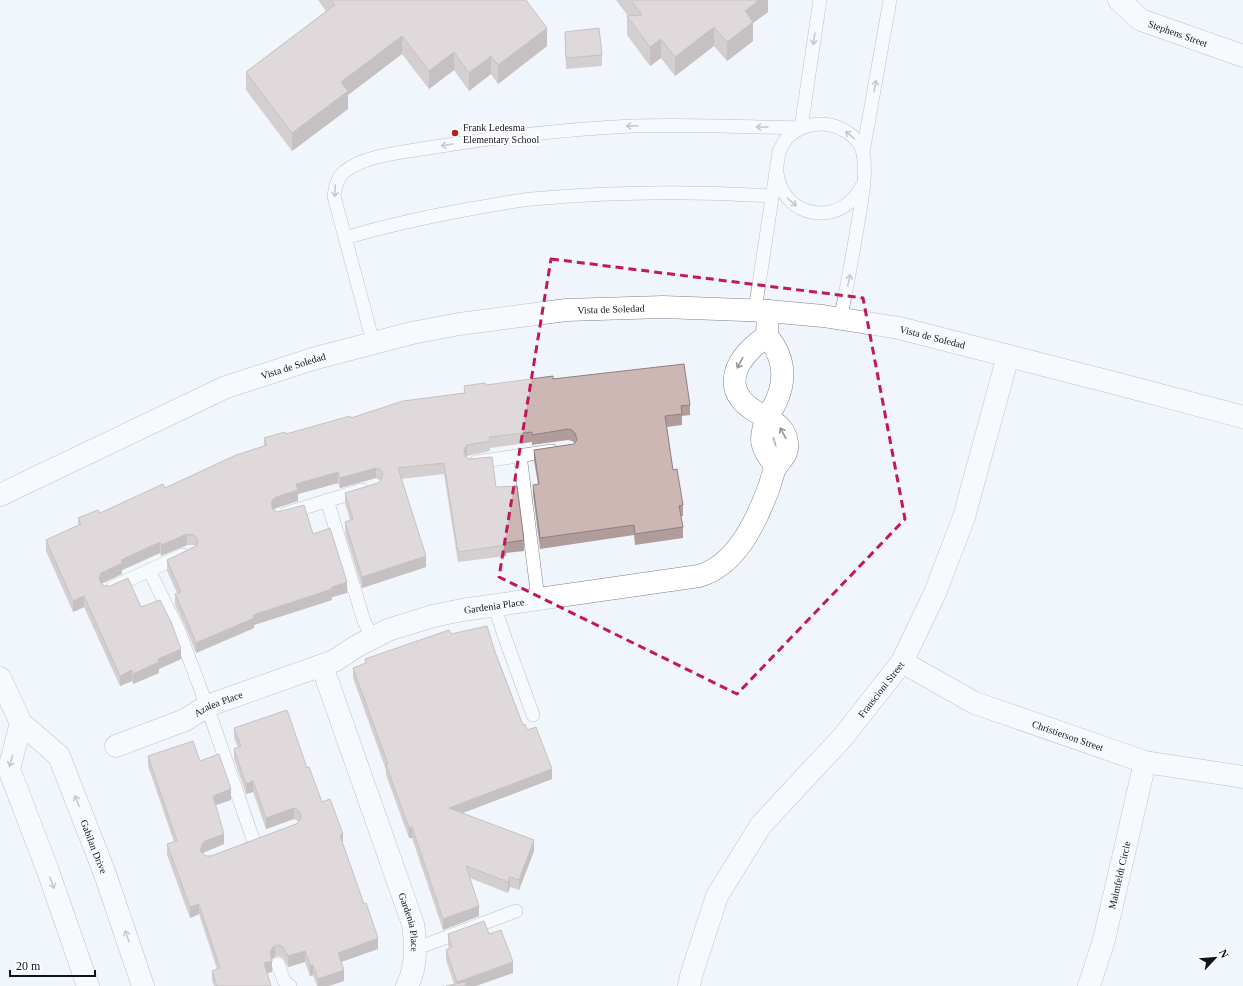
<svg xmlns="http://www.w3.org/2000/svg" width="1243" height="986" font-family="'Times New Roman',serif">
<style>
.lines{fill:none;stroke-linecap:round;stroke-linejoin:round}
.service-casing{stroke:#788291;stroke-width:14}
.minor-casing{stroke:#788291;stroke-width:23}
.tertiary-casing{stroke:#788291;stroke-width:23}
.service{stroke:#fff;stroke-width:13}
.minor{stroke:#fff;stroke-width:22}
.tertiary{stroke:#fff;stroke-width:22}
.wall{fill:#b09d9b}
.shaded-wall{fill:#90807e}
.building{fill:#cdb7b4;stroke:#90807e}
.oneway{stroke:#939598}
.marked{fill:none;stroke:#c2185b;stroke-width:3;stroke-dasharray:8 5;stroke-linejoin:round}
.poi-dot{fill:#b32322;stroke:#fff;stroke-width:1.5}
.labels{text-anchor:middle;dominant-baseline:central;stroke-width:4;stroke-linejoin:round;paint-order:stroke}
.street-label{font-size:10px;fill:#10141a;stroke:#fff}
.poi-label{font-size:10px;fill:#10141a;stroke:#fff;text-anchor:start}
</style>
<rect width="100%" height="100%" fill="#f0f5fc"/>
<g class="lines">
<defs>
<path id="service" d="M863 152 890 0
M777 173C783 219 841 228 862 186
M345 238C388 225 431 216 475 208 494 205 513 201 532 199 611 192 692 191 772 196
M755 310 779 152C781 148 783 143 786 139 795 129 809 124 821 124 838 124 860 136 863 153 867 174 862 197 859 217 853 251 848 285 840 319
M373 342 334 196C335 187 337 178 344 172 366 154 407 152 434 147 499 137 566 129 632 126 688 124 745 127 801 128L820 0
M520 455 538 599
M476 462 552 451
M327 500 364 621 372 637
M287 513 362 490
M149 570 178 629 207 706 254 842
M113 587 183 555
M494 605 505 638 533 715
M415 949 516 911
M278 964 284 981 290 986"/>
<g id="minor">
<path id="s1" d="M1119 0 1141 20 1243 56"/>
<path d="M767 336C730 361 718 397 767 417 758 442 761 446 776 467"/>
<path id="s2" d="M902 662 975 703 1145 762 1243 777"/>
<path id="s3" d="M322 666 413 924C416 945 417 967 407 986"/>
<path id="s4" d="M116 746 185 720 207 706 334 661 357 646 388 630 433 616 462 610 699 576C736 565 755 524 768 490 771 483 772 474 776 467 781 459 789 454 787 443 786 430 777 424 767 417 786 390 789 362 767 336L768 311"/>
<path id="s5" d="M689 986 691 976 717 896 761 825 843 737 902 662 935 593 964 517 1008 356"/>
<path id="s6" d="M1089 986 1104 940 1145 762"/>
</g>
<g id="tertiary">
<path id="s7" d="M0 495 226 387 316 358 412 333 459 324 566 310 663 307 768 311 823 316 899 328 1122 385 1243 417"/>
<path id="s8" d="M0 678 21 723 59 756 105 874 143 986"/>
<path d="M21 723 9 769 48 871 88 986"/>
</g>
</defs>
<use href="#service" class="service-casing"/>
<use href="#minor" class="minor-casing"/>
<use href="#tertiary" class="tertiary-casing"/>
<use href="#service" class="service"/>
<use href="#minor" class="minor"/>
<use href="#tertiary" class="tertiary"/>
</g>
<path class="wall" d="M318 0H526L547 46 498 84 491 74 469 91 454 70 429 89 402 54 348 95V109L292 151 246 90V72L326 11Z
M616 0H768V12L753 23V41L727 61 714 46 675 76 661 58 650 66 627 35V16H628Z
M565 32 602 55V66L566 69Z
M553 379 690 405V415L682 416V425L667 427 673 470 683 505V516H681L683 527V538L635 545 634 535 540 549 533 495V485L538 484 534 461V450L574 444 575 443 572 441 568 440 532 445V442L490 448V451L467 456 466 457 496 487 524 540V551L506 553V556L458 562 444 474 401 479 426 567 362 588 345 533V522L350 520 345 503V493L378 483 381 481 376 478 340 488 338 483 298 494V501L276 508 273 510 313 534 347 593 332 597V600L254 625V628L196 653 185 626 175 605V594L177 593 167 571V560L196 547 194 545H187L161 556 160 553 122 570V574L101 584 141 607 181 659 159 669V673L133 684 132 681 120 686 84 607 73 612 46 551V540L78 525V518L100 513 165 488 264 446V438L286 434 351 418 464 393V386L486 385Z
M451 634 495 652 523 725 527 730 552 779 463 813 534 851 519 890 510 887 508 893 470 878 479 916 443 930 412 838H409L386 775V770L353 678V668L365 664V659Z
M234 728 307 768 322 802 343 844 378 949 341 962 344 981 328 986H317L313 975 310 976 305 962 288 967 283 958 279 956 275 957 272 959V972L267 973 271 986H214L212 981V971L217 969 199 914 190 918 167 855V844L174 842 148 766V756L200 761 231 800 216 805 224 844 205 852 202 854 206 856H211L296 824 299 822 298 821 294 819 266 829 253 792 246 794 234 759V749L238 747 234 738Z
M448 934H489L513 973 454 984 446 960V950L449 948 448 945Z"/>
<path class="shaded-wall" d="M759 0H768V12L753 23V41L727 61V42L745 11Z
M714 27V46L675 76V57Z
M547 28V46L498 84V65Z
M402 36V54L348 95V109L292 151V133L341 82Z
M661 39V58L650 66V47Z
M454 52V70L429 89V71Z
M491 56V74L469 91V73Z
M467 445V456L464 459V449Z
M376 468V478L340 488V478Z
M338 472V483L298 494V501L276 508 273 510 271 503 273 499 296 484Z
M187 534V545L161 556V545Z
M160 542V553L122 570V574L101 584 99 588V577L101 573 121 560Z
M426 556V567L362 588V577Z
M347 582V593L332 597V600L254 625V628L196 653V643L253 615Z
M84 596V607L73 612V601Z
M181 649V659L159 669V673L133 684V674L158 659Z
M132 670V681L120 686V676Z
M552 769V779L449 818V808Z
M253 781V792L246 794V784Z
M231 789V800L213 806V796Z
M294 808V819L266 829V818Z
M412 827V838H409V828Z
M224 834V844L205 852 202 854 200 851 202 844 205 841Z
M343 834V844L340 835Z
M534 840V851L519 890V880Z
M510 877V887L508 893V882Z
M199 904V914L190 918V907Z
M479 906V916L443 930V919Z
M378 938V949L338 963V953Z
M275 946V957L272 959V972L264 974V963L272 948Z
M305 951V962L288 967V956Z
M513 962V973L476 986H457V982Z
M310 965H313V975L310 976Z
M344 970V981L328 986H318V979Z"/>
<path class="building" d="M331 0H526L547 28 498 65 491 56 469 73 454 52 429 71 402 36 341 82 348 91 292 133 246 72 335 5Z
M631 0H759L745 11 753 22 727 42 714 27 675 57 661 39 650 47 627 16 642 15Z
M599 28 602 55 566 58 565 32Z
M684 364 690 405 681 406 682 414 665 416 673 470 677 469 683 505 679 506 683 527 635 534 634 525 540 538 533 485 539 484 534 450 574 444 577 440 575 433 572 430 568 429 532 435V432L489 437 490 441 467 445 464 449V453L466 457 469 459 492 457 496 487 517 486 524 540 505 543 506 545 458 552 444 463 398 468 426 556 362 577 345 522 353 519 345 493 378 483 381 480 383 473 380 469 376 468 340 478 338 472 296 484 298 490 276 497 273 499 271 503 273 510 278 512 304 505 313 534 330 528 347 582 332 587V589L253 615 254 618 196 643 185 616 175 594 181 592 167 560 196 546 198 542 197 538 194 535 187 534 161 545 160 542 121 560 122 563 101 573 99 577 100 581 102 585 106 586H110L128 578 141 607 160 600 171 622 181 649 158 659 159 662 133 674 132 670 120 676 84 596 73 601 46 540 81 524 78 518 98 510 100 513 163 484 165 488 236 455 267 445 264 438 285 432 286 434 350 416 351 418 403 401 465 393 464 386 485 383 486 385 553 376V379Z
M487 626 495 652 523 725 525 724 527 730 536 727 552 769 449 808 534 840 519 880 510 877 508 882 466 866 479 906 443 919 412 827 409 828 386 765 388 764 353 668 366 663 365 659 449 630 451 634Z
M287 710 307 768 309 767 322 802 330 799 343 834 340 835 345 850 364 904 366 903 378 938 338 953 344 970 318 979 313 965H310L305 951 288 956 283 947 279 945 275 946 272 948 270 952 272 961 264 963 271 986H217L212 971 220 968 199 904 190 907 167 844 177 841 148 756 193 741 200 761 219 754 231 789 213 796 224 834 205 841 202 844 200 851 203 854 206 856H211L296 824 299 821 301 817 300 813 298 810 294 808 266 818 253 781 246 784 234 749 241 746 234 728Z
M484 921 489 934 501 930 513 962 457 982 446 950 452 947 448 934Z
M465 982 466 986H446Z"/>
<defs><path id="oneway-shaft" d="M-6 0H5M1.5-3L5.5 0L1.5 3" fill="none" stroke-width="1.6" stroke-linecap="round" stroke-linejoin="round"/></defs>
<g class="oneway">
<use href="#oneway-shaft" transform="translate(814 39) rotate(98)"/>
<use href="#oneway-shaft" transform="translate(875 86) rotate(-80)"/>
<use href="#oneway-shaft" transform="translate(632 126) rotate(178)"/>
<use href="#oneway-shaft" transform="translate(762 127) rotate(-179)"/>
<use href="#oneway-shaft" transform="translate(850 135) rotate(-140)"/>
<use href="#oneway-shaft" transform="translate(447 145) rotate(171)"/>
<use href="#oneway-shaft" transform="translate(335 191) rotate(93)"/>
<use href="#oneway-shaft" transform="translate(792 202) rotate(41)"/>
<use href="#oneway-shaft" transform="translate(849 280) rotate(-78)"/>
<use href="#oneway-shaft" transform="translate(740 363) rotate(118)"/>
<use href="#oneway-shaft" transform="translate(783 433) rotate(-118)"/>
<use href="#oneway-shaft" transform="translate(11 761) rotate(105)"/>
<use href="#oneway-shaft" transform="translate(77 801) rotate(-112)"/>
<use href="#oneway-shaft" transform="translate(52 883) rotate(70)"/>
<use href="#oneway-shaft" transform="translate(127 936) rotate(-109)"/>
</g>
<path d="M0 0H1243V986H0ZM551 259 863 298 905 519 737 694 499 577Z" fill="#f0f5fc" fill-opacity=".55" fill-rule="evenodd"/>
<path class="marked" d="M551 259 863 298 905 519 737 694 499 577Z"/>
<circle class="poi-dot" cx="455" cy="133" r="4"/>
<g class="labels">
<g class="street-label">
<text stroke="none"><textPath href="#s1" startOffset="69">Stephens Street</textPath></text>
<text stroke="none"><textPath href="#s7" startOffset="645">Vista de Soledad</textPath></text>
<text stroke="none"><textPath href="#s7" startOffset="969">Vista de Soledad</textPath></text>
<text stroke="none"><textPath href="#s7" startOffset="321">Vista de Soledad</textPath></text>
<text stroke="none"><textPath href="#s4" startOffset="406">Gardenia Place</textPath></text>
<text stroke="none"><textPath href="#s5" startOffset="359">Franscioni Street</textPath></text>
<text stroke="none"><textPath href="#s4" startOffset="111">Azalea Place</textPath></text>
<text stroke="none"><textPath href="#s2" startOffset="182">Christierson Street</textPath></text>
<text stroke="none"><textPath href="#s8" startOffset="197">Gabilan Drive</textPath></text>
<text stroke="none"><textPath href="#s6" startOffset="115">Malmfeldt Circle</textPath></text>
<text stroke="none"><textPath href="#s3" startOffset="271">Gardenia Place</textPath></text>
</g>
<g class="poi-label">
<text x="463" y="127">Frank Ledesma<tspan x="463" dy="12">Elementary School</tspan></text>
</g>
</g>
<g transform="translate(1215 958) rotate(64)" stroke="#ffffff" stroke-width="3" paint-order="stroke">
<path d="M0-3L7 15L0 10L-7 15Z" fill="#10141a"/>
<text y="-6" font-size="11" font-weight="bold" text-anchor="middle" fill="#10141a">N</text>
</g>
<path d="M10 970v6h85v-6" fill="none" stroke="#10141a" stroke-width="2"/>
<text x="16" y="970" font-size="12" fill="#10141a" stroke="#ffffff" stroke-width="3" paint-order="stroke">20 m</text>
</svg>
